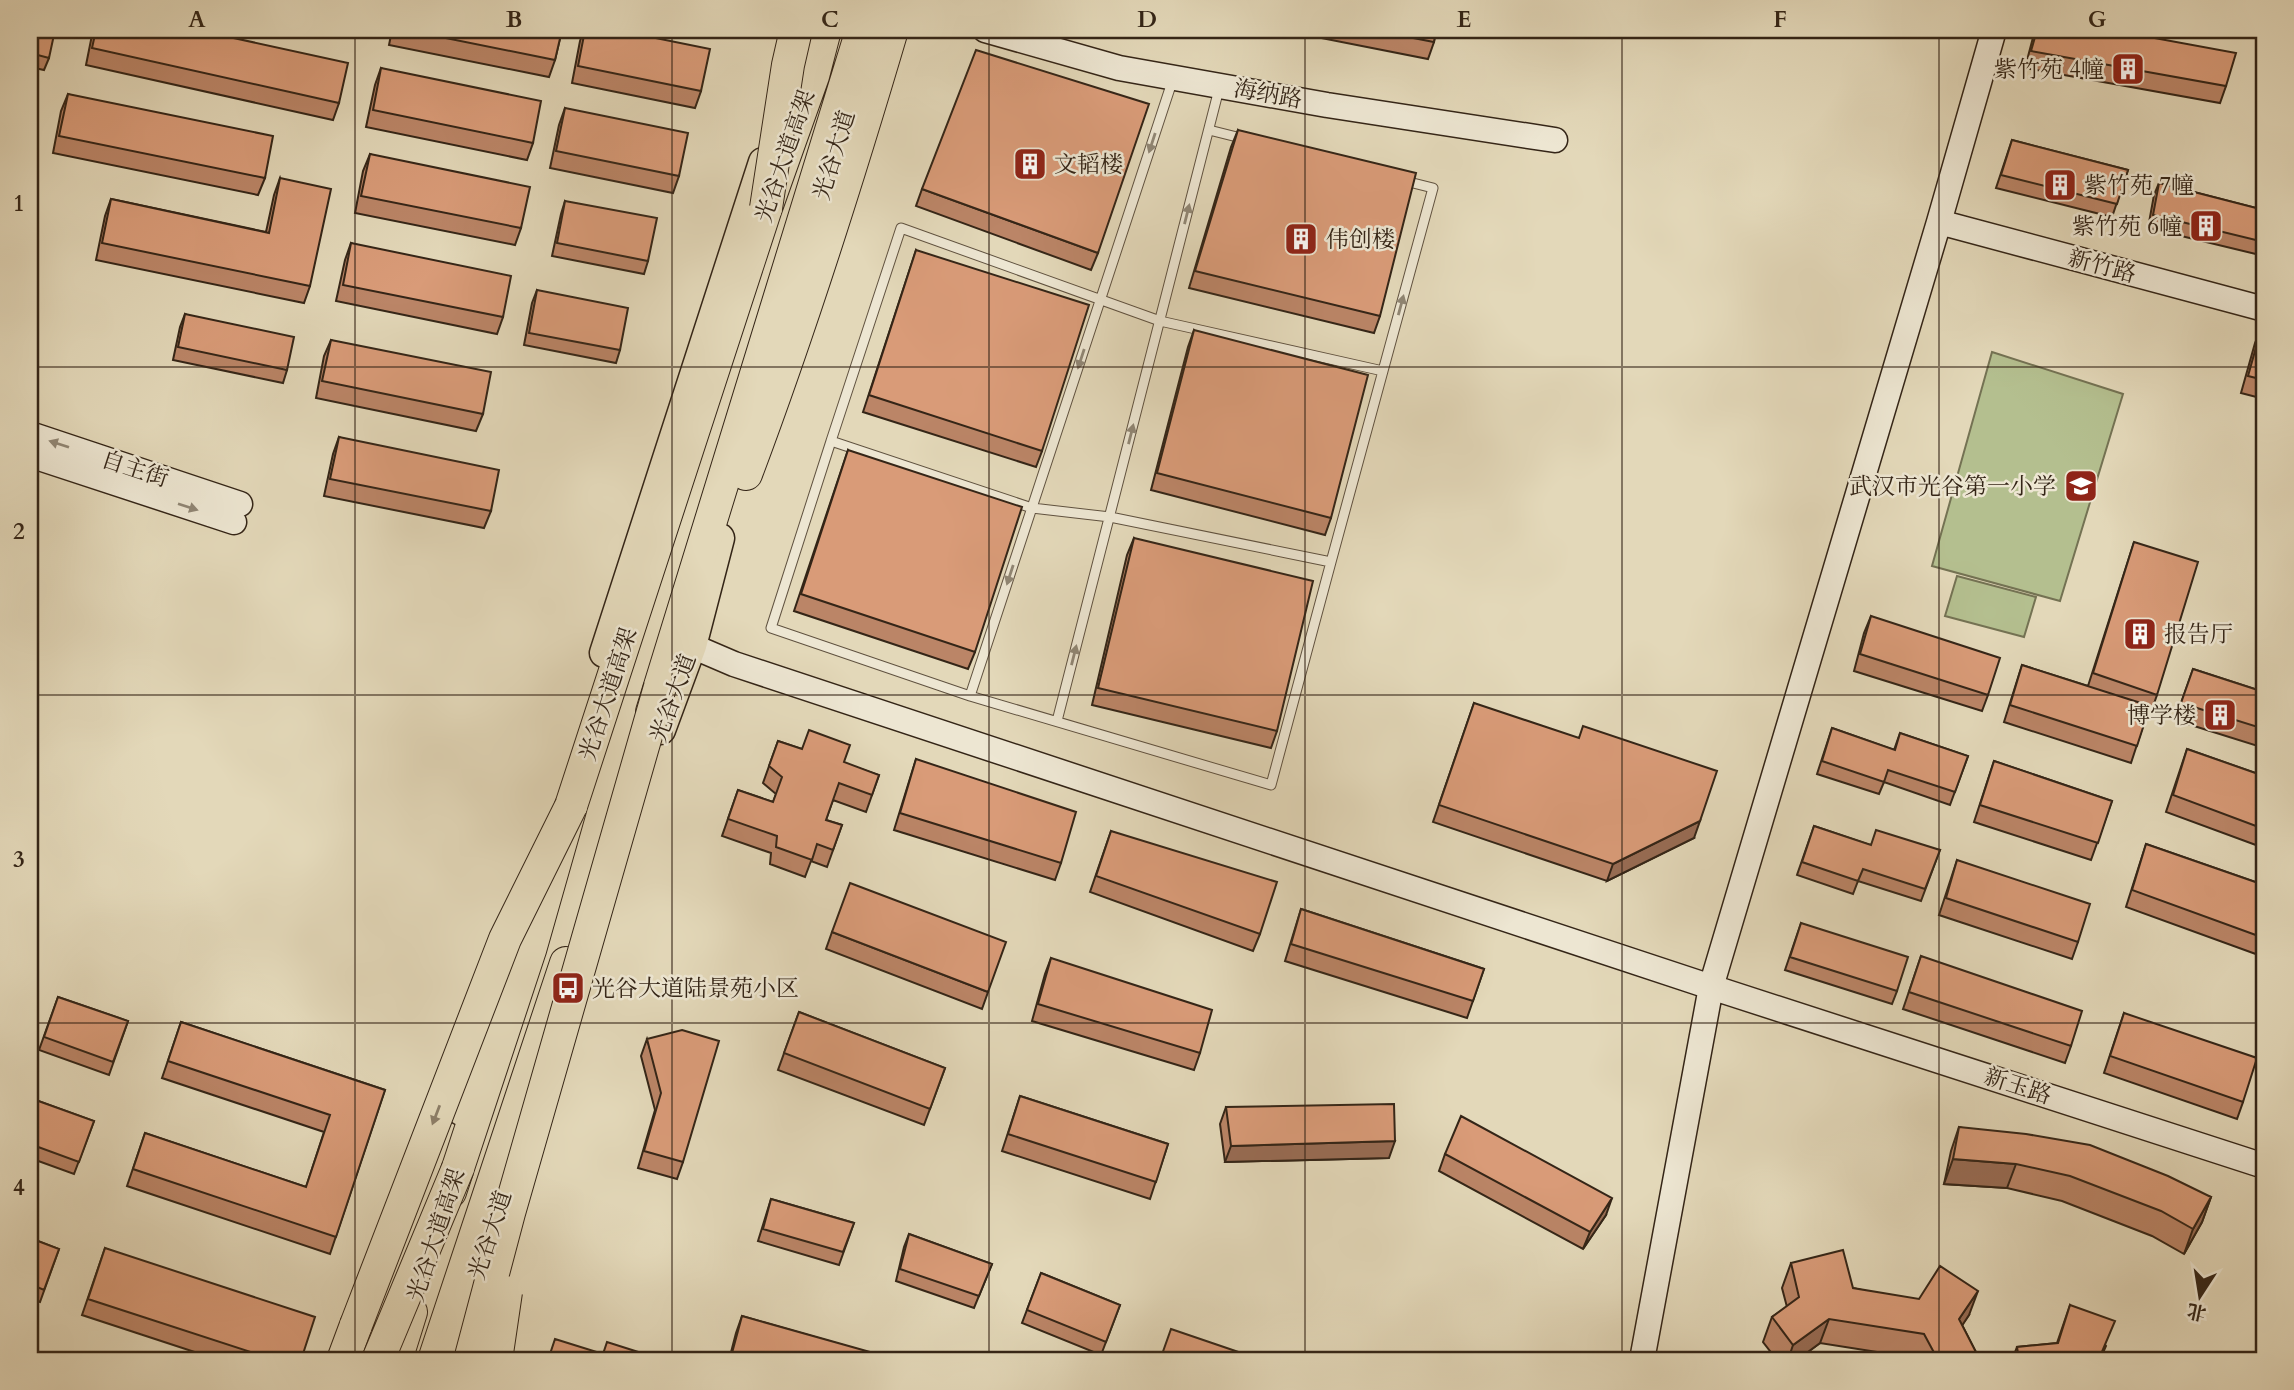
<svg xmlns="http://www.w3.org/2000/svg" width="2294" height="1390" font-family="Cardo,'Noto Serif SC',serif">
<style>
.green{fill:#b4bf8f;stroke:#747253;stroke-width:2}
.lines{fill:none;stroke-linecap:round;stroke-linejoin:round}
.lane-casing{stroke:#605240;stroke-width:11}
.secondary-casing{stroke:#342517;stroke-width:27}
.primary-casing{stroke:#342517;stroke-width:31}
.highway-casing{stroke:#342517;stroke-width:34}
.lane{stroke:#ede6d2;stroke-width:9}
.secondary{stroke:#ede6d2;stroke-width:24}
.primary{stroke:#e3d8b9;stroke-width:28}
.highway{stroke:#e3d8b9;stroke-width:32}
.highway-bridge-casing{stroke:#342517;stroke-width:34;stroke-linecap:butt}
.highway-bridge{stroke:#e3d8b9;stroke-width:32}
.wall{fill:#bb8567;stroke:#342517;stroke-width:2}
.shaded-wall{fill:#986c54;stroke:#342517;stroke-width:2}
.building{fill:#d99b78;stroke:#342517;stroke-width:2}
.oneway{fill:#908674}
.oneway2{fill:#8c7e68}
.grid{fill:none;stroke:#342517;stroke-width:2;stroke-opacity:0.55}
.labels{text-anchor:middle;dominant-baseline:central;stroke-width:5;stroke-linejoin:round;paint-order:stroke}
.poi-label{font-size:23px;fill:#342517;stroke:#ede6d2;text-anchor:start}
.street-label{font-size:23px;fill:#342517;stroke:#ede6d2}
.neatline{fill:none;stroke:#342517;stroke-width:2.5}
.grid-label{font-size:23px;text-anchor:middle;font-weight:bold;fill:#342517}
</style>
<rect width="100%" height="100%" fill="#e3d8b9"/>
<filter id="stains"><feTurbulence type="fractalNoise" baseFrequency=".00286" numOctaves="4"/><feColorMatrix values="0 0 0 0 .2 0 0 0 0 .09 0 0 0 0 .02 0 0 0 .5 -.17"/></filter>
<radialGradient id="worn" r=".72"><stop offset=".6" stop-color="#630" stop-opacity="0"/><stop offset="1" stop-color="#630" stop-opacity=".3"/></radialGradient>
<path class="green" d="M1992 352 2123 394 2060 601 1932 566Z
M1957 576 2036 597 2024 637 1945 616Z"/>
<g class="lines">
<defs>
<path id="lane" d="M1209 130 1245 139
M1383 371 1433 188 1405 181
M831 441 1032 508 1110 517 1331 562 1271 785 970 696 771 628Z
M831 441 901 228 1160 321 1383 371 1331 562
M970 696 1173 79
M1057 721 1219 89"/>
<path id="secondary" d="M985 30 1119 68 1327 105 1555 140
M1939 222 2264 309
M30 434 240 504
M30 455 234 522
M692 646 734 664 1711 987 2264 1166
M1642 1360 1711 987 1939 222 1994 30"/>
<path id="primary" d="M604 653 763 162
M661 730 692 646 720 538
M461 1111 493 1006
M451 1360 468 1306"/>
<path id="highway" d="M746 474C801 328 848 179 892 30
M652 712 862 30
M450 1192 530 950 571 806 766 208 813 76 825 30
M343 1360 356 1325
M396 1360 411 1312
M434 1360 566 963"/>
</defs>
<use href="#lane" class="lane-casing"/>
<use href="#secondary" class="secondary-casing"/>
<use href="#primary" class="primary-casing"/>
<use href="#highway" class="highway-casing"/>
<use href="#lane" class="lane"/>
<use href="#secondary" class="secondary"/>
<use href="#primary" class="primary"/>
<use href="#highway" class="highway"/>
<defs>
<path id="highway-bridge" d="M766 208 788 65 796 30
M356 1325 505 939 571 806
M378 1360 458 1168
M470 1360 509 1213 660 687
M496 1360 506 1292"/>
</defs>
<use href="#highway-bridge" class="highway-bridge-casing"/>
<use href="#highway-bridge" class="highway-bridge"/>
</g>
<path class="wall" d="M30 30 49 58 44 70 30 67Z
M93 30H197L339 103 333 120 86 65Z
M334 30H355L354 34Z
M392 30H562L555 60 549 77 389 45Z
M584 30H616L701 91 695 108 572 83 580 41Z
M1312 30H1436L1434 42 1428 59 1311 36Z
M2035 30H2111L2226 86 2220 103 2025 68Z
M381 68 533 143 527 160 366 127 375 85Z
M68 94 265 178 258 195 53 153 61 111Z
M565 108 679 176 673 193 550 168 559 125Z
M1238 130 1380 316 1374 333 1189 288 1231 147Z
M2012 140 2128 170 2112 217 1996 188Z
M370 154 521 228 515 245 355 213 363 171Z
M280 178 310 286 304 303 96 260 105 216 111 199 266 232 274 195Z
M2159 183 2264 210V256L2148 228 2154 195Z
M922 189 1098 253 1091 270 916 206Z
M565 201 648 261 644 274 552 256 561 214Z
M351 243 503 317 497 334 336 301 345 260Z
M916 250 1042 451 1036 467 863 412Z
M537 290 620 350 616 363 524 345 532 303Z
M185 314 287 370 283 383 173 360 180 327Z
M2262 326 2264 327V399L2241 393 2255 343Z
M1194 330 1331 518 1325 535 1151 490 1188 347Z
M331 340 483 414 476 431 316 398 324 356Z
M339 437 491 511 484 528 324 496 333 454Z
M848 450 975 652 968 669 794 611Z
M1134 538 1277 731 1271 748 1092 705 1127 555Z
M2134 542 2157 695 2151 712 2148 711 2131 763 2004 722 2022 665 2088 686Z
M1871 616 1988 695 1982 711 1854 671 1864 633Z
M2193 669 2264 692V748L2175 720Z
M1474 703 1694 838 1607 881 1433 822Z
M1832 728 1894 750 1900 733 1968 756 1950 805 1884 782 1879 794 1817 774Z
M778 741 879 775 866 812 833 800 826 820 842 825 827 867 811 861 805 877 770 864 771 853 722 836 738 790 773 802 776 794 763 783Z
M2187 749 2264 776V848L2166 812Z
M916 759 1061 863 1055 880 894 830Z
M1994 761 2112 801 2091 860 1974 822Z
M1814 826 1870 845 1940 850 1921 901 1858 881 1853 894 1797 875Z
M1111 831 1260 934 1253 951 1090 892Z
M2146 844 2264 885V957L2126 907Z
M1957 860 2078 942 2072 959 1939 915Z
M1301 909 1484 969 1467 1018 1285 961Z
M1801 923 1897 991 1892 1004 1785 970Z
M832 932 988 992 982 1009 826 949Z
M1921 956 2071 1046 2065 1063 1903 1009Z
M1051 958 1200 1053 1194 1070 1032 1021 1045 974Z
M58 997 128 1021 109 1075 39 1050Z
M799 1012 945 1068 924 1125 778 1070Z
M2124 1013 2243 1102 2237 1119 2104 1073Z
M181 1022 385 1090 330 1254 127 1186 145 1133 306 1187 324 1132 162 1078Z
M647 1039 683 1162 677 1179 638 1168 655 1110 641 1056Z
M1020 1096 1168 1144 1150 1199 1002 1151Z
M30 1098 94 1121 74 1174 30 1158Z
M1226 1107 1389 1158 1225 1162 1220 1124Z
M1959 1127 2211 1197 2202 1222 2184 1254 2152 1236 2062 1201 2007 1188 1944 1184 1951 1151Z
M1445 1154 1606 1215 1583 1249 1439 1171Z
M771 1199 854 1223 839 1265 758 1241Z
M909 1234 992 1264 974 1308 896 1281 904 1247Z
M30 1238 59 1249 40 1302 30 1299Z
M105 1248 301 1360H219L82 1315Z
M1791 1263 1853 1288 1969 1315 1962 1325 1979 1358V1360H1916L1915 1358 1820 1343 1797 1360H1777L1763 1342 1772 1317 1787 1307 1782 1288Z
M1041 1273 1120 1305 1101 1355 1022 1323Z
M2070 1305 2106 1346 2102 1355 2107 1360H2012L2017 1347 2057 1343Z
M742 1316 895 1360H729L736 1333Z"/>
<path class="shaded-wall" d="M1700 821 1694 838 1607 881 1613 864Z
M1395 1141 1389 1158 1225 1162 1231 1146Z
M1953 1159 2016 1164 2007 1188 1944 1184Z
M2211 1197 2202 1222 2184 1254 2193 1229Z
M1612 1198 1606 1215 1583 1249 1590 1232Z
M1978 1291 1969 1315 1950 1344 1959 1319Z
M1829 1319 1820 1343 1797 1360H1788L1793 1345Z"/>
<path class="building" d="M30 30H55L49 58 30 53Z
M96 30H197L348 63 339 103 92 48Z
M406 30H562L555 60Z
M585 30H616L710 49 701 91 578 66Z
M1372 30H1436L1434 42Z
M2037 30H2111L2236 53 2226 86 2031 51Z
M976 50 1149 104 1098 253 922 189Z
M381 68 541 101 533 143 373 110Z
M68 94 273 136 265 178 59 136Z
M565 108 688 133 679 176 556 151Z
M1238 130 1416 173 1380 316 1195 271Z
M2012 140 2128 170 2117 204 2001 175Z
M370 154 530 187 521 228 361 196Z
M280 178 331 189 310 286 102 243 111 199 269 233Z
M2159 183 2264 210V242L2153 215Z
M565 201 657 218 648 261 557 243Z
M351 243 511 276 503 317 343 285Z
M916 250 1089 305 1042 451 869 395Z
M537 290 628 308 620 350 529 333Z
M185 314 294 337 287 370 178 347Z
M2262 326 2264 327V380L2248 376Z
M1194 330 1368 375 1331 518 1157 473Z
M331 340 491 372 483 414 322 381Z
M339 437 499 470 491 511 330 479Z
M848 450 1022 507 975 652 801 594Z
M1134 538 1313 581 1277 731 1098 688Z
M2134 542 2198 562 2157 695 2093 673Z
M1871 616 2000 658 1988 695 1860 654Z
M2022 665 2150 706 2137 746 2010 705Z
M2193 669 2264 692V729L2181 703Z
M1474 703 1579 738 1583 726 1717 771 1700 821 1613 864 1439 805Z
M1832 728 1895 750 1900 733 1968 756 1955 792 1888 770 1884 782 1822 761Z
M809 730 850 745 844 762 879 775 872 795 839 783 826 820 842 825 833 850 817 844 812 860 776 847 777 836 728 819 738 790 773 802 782 777 769 766 778 741 802 749Z
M2187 749 2264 776V829L2173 795Z
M916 759 1076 812 1061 863 900 813Z
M1994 761 2112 801 2098 843 1980 805Z
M1814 826 1871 845 1876 830 1940 850 1925 889 1863 869 1858 881 1802 862Z
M1111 831 1277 882 1260 934 1096 876Z
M2146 844 2264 885V938L2132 890Z
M1957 860 2090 904 2078 942 1946 898Z
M850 883 1006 942 988 992 832 932Z
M1301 909 1484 969 1473 1001 1291 944Z
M1801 923 1908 957 1897 991 1790 957Z
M1921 956 2082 1011 2071 1046 1909 992Z
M1051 958 1212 1010 1200 1053 1038 1004Z
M58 997 128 1021 113 1062 44 1037Z
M799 1012 945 1068 930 1109 784 1053Z
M2124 1013 2257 1058 2243 1102 2110 1056Z
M181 1022 385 1090 336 1237 133 1169 145 1133 306 1187 330 1115 168 1061Z
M682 1030 719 1041 683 1162 644 1151 661 1093 647 1039Z
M1020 1096 1168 1144 1156 1182 1008 1134Z
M30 1098 94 1121 79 1162 30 1144Z
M1394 1104 1395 1141 1231 1146 1226 1107Z
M1461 1116 1612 1198 1590 1232 1445 1154Z
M1959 1127 2026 1134 2090 1145 2168 1176 2211 1197 2193 1229 2161 1211 2070 1176 2016 1164 1953 1159Z
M771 1199 854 1223 843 1252 763 1229Z
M909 1234 992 1264 979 1296 900 1269Z
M30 1238 59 1249 44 1290 30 1284Z
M105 1248 315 1317 301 1360H251L254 1353 88 1299Z
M1843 1250 1853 1288 1919 1299 1940 1266 1978 1291 1959 1319 1979 1358 1975 1360H1938L1924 1334 1829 1319 1793 1345 1772 1317 1799 1297 1791 1263Z
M1041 1273 1120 1305 1106 1342 1027 1310Z
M2070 1305 2115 1321 2101 1354 2107 1360H2019L2017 1347 2058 1343Z
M742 1316 895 1359V1360H759L732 1353Z
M1171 1329 1262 1360H1160Z
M555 1339 603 1354 607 1342 654 1357 653 1360H548Z"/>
<defs><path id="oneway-solid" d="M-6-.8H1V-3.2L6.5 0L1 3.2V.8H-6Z" transform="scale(1.75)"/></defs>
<g class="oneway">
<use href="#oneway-solid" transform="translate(1152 143) rotate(108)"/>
<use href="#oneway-solid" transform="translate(1187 214) rotate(-76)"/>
<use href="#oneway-solid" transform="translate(1401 305) rotate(-75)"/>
<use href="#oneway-solid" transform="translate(1081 359) rotate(108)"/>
<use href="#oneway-solid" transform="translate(1131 434) rotate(-76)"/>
<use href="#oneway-solid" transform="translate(59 444) rotate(-162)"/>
<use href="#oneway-solid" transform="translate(188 507) rotate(18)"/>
<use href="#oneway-solid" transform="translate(1010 575) rotate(108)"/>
<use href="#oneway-solid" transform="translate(1074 655) rotate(-76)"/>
</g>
<use class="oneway2" href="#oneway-solid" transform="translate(436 1115) rotate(111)"/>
<path class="grid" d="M355 30V1360M672 30V1360M989 30V1360M1305 30V1360M1622 30V1360M1939 30V1360M30 367H2264M30 695H2264M30 1023H2264"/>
<defs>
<symbol id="building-square" viewBox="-11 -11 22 22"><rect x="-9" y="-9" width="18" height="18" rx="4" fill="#8f2418" stroke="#ede6d2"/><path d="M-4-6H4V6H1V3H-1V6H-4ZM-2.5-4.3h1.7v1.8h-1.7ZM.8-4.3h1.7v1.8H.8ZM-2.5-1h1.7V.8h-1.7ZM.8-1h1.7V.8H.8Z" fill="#fff"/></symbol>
<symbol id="school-square" viewBox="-11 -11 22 22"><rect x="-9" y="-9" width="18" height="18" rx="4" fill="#8f2418" stroke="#ede6d2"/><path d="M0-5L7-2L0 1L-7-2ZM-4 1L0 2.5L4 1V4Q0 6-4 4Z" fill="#fff"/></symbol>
<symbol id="bus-square" viewBox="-11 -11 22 22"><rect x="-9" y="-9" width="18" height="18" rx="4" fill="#8f2418" stroke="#ede6d2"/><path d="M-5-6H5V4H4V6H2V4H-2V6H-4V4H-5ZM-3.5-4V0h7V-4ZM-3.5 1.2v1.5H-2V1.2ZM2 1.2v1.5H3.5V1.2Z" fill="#fff"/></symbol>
</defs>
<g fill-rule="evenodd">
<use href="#building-square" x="2109" y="50" width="38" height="38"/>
<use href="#building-square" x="1011" y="145" width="38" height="38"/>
<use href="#building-square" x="2041" y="166" width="38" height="38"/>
<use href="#building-square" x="2187" y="207" width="38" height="38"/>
<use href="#building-square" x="1282" y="220" width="38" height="38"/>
<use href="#school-square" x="2062" y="467" width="38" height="38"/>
<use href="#building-square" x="2121" y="615" width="38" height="38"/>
<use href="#building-square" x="2201" y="696" width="38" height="38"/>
<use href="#bus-square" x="549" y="969" width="38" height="38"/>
</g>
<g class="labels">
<g class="poi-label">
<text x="2104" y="69" text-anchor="end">紫竹苑 4幢</text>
<text x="1054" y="164">文韬楼</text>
<text x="2084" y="185">紫竹苑 7幢</text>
<text x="2182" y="226" text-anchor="end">紫竹苑 6幢</text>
<text x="1326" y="239">伟创楼</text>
<text x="2056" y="486" text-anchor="end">武汉市光谷第一小学</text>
<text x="2164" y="634">报告厅</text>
<text x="2196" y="715" text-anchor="end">博学楼</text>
<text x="592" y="988">光谷大道陆景苑小区</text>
</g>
<g class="street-label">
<text transform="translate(1268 94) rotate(10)">海纳路</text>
<text transform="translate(834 155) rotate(-73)">光谷大道</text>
<text transform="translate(785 156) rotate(-71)">光谷大道高架</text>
<text transform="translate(2102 266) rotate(15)">新竹路</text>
<text transform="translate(135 469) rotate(18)">自主街</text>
<text transform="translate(608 694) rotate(-72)">光谷大道高架</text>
<text transform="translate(673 698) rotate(-70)">光谷大道</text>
<text transform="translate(2018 1086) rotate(18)">新玉路</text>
<text transform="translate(436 1235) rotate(-72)">光谷大道高架</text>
<text transform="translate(490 1235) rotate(-72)">光谷大道</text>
</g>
</g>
<rect width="2294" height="1390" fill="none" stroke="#e3d8b9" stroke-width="77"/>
<g transform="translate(2200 1296) rotate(192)" stroke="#ede6d2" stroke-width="5" paint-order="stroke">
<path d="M0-5L12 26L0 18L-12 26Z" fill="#342517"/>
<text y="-10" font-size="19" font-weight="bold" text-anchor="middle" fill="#342517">北</text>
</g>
<rect x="38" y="38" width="2218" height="1314" class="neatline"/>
<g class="grid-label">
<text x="197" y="27">A</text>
<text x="514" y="27">B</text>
<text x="830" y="27">C</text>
<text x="1147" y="27">D</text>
<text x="1464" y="27">E</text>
<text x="1780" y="27">F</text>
<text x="2097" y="27">G</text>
<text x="19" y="211">1</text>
<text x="19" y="539">2</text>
<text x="19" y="867">3</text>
<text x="19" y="1195">4</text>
</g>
<rect width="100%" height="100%" filter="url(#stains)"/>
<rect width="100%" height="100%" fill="url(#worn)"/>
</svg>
